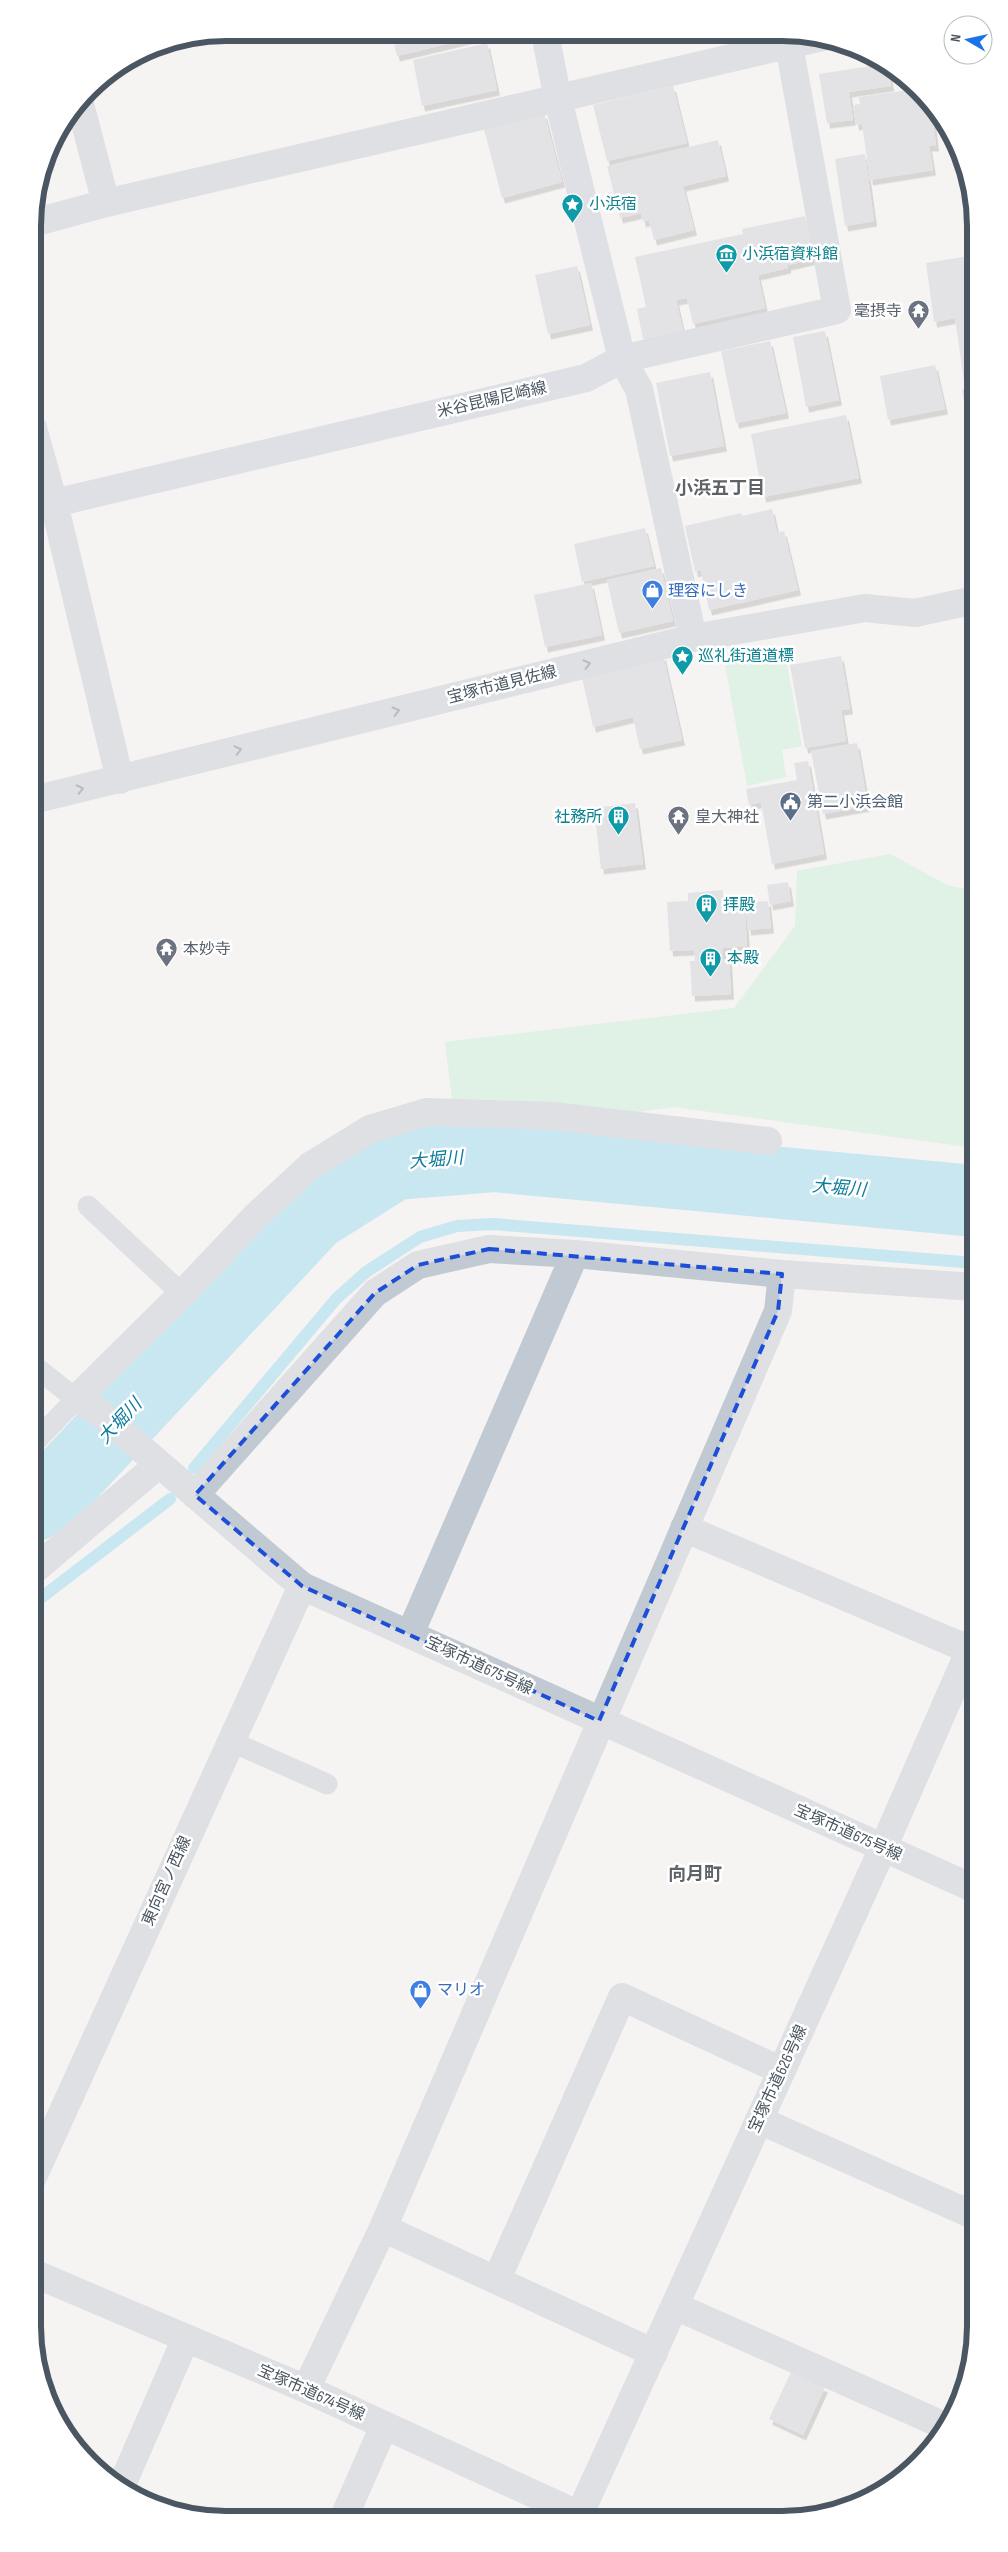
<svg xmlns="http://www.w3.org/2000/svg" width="1008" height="2552" font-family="'Sofia Sans Condensed','Noto Sans JP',sans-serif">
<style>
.green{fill:#c3f1d5}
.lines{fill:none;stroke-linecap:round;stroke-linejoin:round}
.stream{stroke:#90daee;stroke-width:12}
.river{stroke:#90daee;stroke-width:72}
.building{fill:#cdcfd5;filter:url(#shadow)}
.service{stroke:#c1cad2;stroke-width:21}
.minor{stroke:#c1cad2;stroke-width:28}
.secondary{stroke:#c1cbd6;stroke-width:28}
.oneway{stroke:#6e7983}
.marked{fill:none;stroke:#1d4ed8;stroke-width:4;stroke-dasharray:10 6;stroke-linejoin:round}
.labels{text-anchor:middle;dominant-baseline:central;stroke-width:5;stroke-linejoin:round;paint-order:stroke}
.culture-label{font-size:16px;fill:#0d838f;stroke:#fff;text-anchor:start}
.worship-label{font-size:16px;fill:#5b616d;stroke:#fff;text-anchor:start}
.street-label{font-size:16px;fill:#4a5661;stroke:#fff}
.shop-label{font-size:16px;fill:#366cbe;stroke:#fff;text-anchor:start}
.service-label{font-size:16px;fill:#4e5e75;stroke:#fff;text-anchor:start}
.neighbourhood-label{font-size:18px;font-weight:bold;fill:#5f6368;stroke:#fff}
.water-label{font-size:18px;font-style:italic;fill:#0c7c9b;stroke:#fff}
.rim{fill:none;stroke:#4a5661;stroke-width:6}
</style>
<defs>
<filter id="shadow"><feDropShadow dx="3" dy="5.5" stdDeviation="0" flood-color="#0004"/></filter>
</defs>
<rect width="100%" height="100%" fill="#f5f3f3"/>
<path class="green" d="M785 653 802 746 782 750 786 777 747 786 725 665Z
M890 854 947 885 975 891V1148L673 1107 457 1139 445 1042 734 1008 795 926 797 871Z"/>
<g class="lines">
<path class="stream" d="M194 1468 336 1299 366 1272 420 1237 457 1226 493 1224 975 1263
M33 1604 170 1499"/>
<path class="river" d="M33 1506 63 1482 313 1215 394 1164 494 1156 975 1201"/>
</g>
<path class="building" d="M401 34H484V35L397 56 394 45 403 43Z
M487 43 497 90 422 106 413 60Z
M884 64 888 66 891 86 849 92 853 120 827 123 819 74Z
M673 86 687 143 607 161 593 105Z
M916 89 922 96 925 114 932 112 936 146H929L933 170 870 180 862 124 856 125 853 105 860 104 859 97Z
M544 113 562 182 502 198 484 129Z
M718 140 726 176 683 186 694 230 654 240 649 220 643 222 641 213 620 218 607 166Z
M865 154 874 221 845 226 835 159Z
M805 216 815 259 788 265V268L758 275 765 308 693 324 687 298 676 300 683 331 643 339 637 309 646 307 635 257 743 234 742 229Z
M975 249V422L967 423 962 389H965L955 318 934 322 926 263 969 256 968 251Z
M577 266 590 325 548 334 535 275Z
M825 331 839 400 806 407 793 337Z
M770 341 786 413 736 423 721 351Z
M935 365 945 409 888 420 880 376Z
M710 372 724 446 670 456 656 383Z
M846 415 859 478 763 497 751 434Z
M772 509 777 533 784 531 798 590 709 610 701 570 695 572 685 526 741 513 742 516Z
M645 528 654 566 582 582 574 544Z
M661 568 673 621 619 633 607 580Z
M591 583 602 635 545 647 534 595Z
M663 655 682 740 640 749 633 717 593 727 581 673Z
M841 656 850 709 841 710 846 741 805 748 790 665Z
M857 743 868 806 823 814 811 751Z
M808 761 824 854 772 864 761 802 749 805 746 789 797 780 794 763Z
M635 803 643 864 601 869 594 808Z
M788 882 791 901 770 905 767 885Z
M723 890V899L744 898 747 946 723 948V959H729L731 994 692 996 690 961H695L694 950 670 951 667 902 688 901V893Z
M768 901 771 928 748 930 745 903Z
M791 2372 825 2387 803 2435 769 2419Z"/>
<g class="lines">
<path class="service" d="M88 1206 182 1294
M33 1444 76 1399 33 1365
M230 1741 327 1784"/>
<path class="minor" d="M80 104 106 203
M33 223 106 203 822 37
M33 428 54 503 120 780
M693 638 639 389 622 359 837 310 789 45
M33 800 693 638 865 608 915 613 975 600
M768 1141 553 1116 427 1112 370 1129 310 1166 257 1215 182 1294 76 1399 95 1409 302 1586 975 1889
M195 1495 375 1293 418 1265 489 1249 575 1254 782 1274 975 1287
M684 1528 975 1652
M33 1571 158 1465
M410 1634 575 1254
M759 2120 975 2216
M33 2177 302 1586
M383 2228 654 2353
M33 2273 306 2389 586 2518
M497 2279 622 1997 782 2071
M675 2306 945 2426
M306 2389 383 2228 778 1311 782 1274
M121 2487 186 2338
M344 2517 384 2426
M578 2518 883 1848 975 1638"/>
<path class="secondary" d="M33 508 586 378 622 359 558 99 545 34"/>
</g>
<defs><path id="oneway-chevron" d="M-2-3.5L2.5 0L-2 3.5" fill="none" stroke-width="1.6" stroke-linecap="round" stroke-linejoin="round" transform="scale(1.25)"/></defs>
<g class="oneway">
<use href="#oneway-chevron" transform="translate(587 664) rotate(-14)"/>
<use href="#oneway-chevron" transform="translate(396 711) rotate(-14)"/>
<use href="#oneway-chevron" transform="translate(238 750) rotate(-14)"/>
<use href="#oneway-chevron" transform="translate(80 789) rotate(-13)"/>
</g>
<path d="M0 0H1008V2552H0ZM489 1249 782 1274 778 1311 599 1721 302 1586 195 1495 375 1293 418 1265Z" fill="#f5f3f3" fill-opacity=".55" fill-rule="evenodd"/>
<path class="marked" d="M489 1249 782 1274 778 1311 599 1721 302 1586 195 1495 375 1293 418 1265Z"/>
<defs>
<symbol id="sight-pin" viewBox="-11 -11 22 30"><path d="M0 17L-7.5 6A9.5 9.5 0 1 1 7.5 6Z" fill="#0f9aa8" stroke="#fff"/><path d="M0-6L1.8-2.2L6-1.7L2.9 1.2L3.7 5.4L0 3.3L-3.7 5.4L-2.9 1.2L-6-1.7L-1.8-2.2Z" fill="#fff"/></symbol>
<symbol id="museum-pin" viewBox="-11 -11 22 30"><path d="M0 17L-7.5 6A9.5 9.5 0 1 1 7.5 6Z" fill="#0f9aa8" stroke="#fff"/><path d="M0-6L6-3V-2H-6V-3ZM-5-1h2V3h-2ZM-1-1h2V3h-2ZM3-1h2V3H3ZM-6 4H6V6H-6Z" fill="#fff"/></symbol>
<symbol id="temple-pin" viewBox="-11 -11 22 30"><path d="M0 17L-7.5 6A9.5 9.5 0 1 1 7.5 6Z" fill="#6b7280" stroke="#fff"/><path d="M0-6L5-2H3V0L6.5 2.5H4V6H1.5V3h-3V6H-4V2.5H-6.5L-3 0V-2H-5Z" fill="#fff"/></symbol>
<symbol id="shop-pin" viewBox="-11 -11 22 30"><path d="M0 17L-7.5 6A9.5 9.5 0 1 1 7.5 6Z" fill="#3f7fe0" stroke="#fff"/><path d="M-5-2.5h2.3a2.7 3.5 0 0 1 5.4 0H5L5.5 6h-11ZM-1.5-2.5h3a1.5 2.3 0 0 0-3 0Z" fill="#fff"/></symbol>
<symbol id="civic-pin" viewBox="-11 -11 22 30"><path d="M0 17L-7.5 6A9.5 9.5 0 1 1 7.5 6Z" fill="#5c6f8a" stroke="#fff"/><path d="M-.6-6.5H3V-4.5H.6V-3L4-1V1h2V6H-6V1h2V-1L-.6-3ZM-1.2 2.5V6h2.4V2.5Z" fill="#fff"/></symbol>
<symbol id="building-pin" viewBox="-11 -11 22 30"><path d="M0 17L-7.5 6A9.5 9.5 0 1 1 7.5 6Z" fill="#0f9aa8" stroke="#fff"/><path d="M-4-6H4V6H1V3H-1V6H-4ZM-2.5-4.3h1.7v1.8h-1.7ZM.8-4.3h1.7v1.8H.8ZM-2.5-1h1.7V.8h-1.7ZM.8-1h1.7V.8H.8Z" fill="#fff"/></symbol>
</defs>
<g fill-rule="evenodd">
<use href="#sight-pin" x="560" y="192" width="25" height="34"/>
<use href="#museum-pin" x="714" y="242" width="25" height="34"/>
<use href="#temple-pin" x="906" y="298" width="25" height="34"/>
<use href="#shop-pin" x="640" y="578" width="25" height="34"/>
<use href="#sight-pin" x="670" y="644" width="25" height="34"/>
<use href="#civic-pin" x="778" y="790" width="25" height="34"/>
<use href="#building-pin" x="606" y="804" width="25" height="34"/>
<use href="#temple-pin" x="666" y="804" width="25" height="34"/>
<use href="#building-pin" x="694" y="892" width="25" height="34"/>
<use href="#temple-pin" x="154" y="936" width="25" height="34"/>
<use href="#building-pin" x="698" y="946" width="25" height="34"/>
<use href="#shop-pin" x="408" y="1978" width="25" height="34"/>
</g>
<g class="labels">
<g class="culture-label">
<text x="589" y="204">小浜宿</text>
<text x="742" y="254">小浜宿資料館</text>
<text x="698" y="656">巡礼街道道標</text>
<text x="602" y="817" text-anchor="end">社務所</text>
<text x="723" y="905">拝殿</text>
<text x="727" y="958">本殿</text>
</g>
<g class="worship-label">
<text x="902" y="311" text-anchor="end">毫摂寺</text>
<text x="695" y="817">皇大神社</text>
<text x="183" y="949">本妙寺</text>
</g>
<g class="street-label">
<text transform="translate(492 400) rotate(-13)">米谷昆陽尼崎線</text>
<text transform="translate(502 685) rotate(-14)">宝塚市道見佐線</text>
<text transform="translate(479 1666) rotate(25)">宝塚市道675号線</text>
<text transform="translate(848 1833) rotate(24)">宝塚市道675号線</text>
<text transform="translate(167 1881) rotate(-66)">東向宮ノ西線</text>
<text transform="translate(778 2079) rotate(-65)">宝塚市道626号線</text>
<text transform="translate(311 2393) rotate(24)">宝塚市道674号線</text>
</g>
<g class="shop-label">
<text x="668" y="591">理容にしき</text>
<text x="437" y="1990">マリオ</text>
</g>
<g class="service-label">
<text x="807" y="802">第二小浜会館</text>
</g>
<g class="neighbourhood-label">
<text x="720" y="488">小浜五丁目</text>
<text x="695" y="1874">向月町</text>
</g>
<g class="water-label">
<text transform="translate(436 1160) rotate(-5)">大堀川</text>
<text transform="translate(839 1188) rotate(5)">大堀川</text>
<text transform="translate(120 1421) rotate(-47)">大堀川</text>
</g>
</g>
<path d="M0 0H1008V2552H0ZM226 41H782A185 185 0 0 1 967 226V2326A185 185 0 0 1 782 2511H226A185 185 0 0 1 41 2326V226A185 185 0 0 1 226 41Z" fill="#fff" fill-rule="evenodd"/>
<path class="rim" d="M226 41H782A185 185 0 0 1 967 226V2326A185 185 0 0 1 782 2511H226A185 185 0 0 1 41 2326V226A185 185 0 0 1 226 41Z"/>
<g transform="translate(968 40) rotate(279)"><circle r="24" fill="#ffffff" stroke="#b7bbc0"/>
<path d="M0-4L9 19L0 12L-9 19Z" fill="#1a73e8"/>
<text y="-8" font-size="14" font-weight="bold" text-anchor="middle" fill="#4a5661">N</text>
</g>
</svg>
